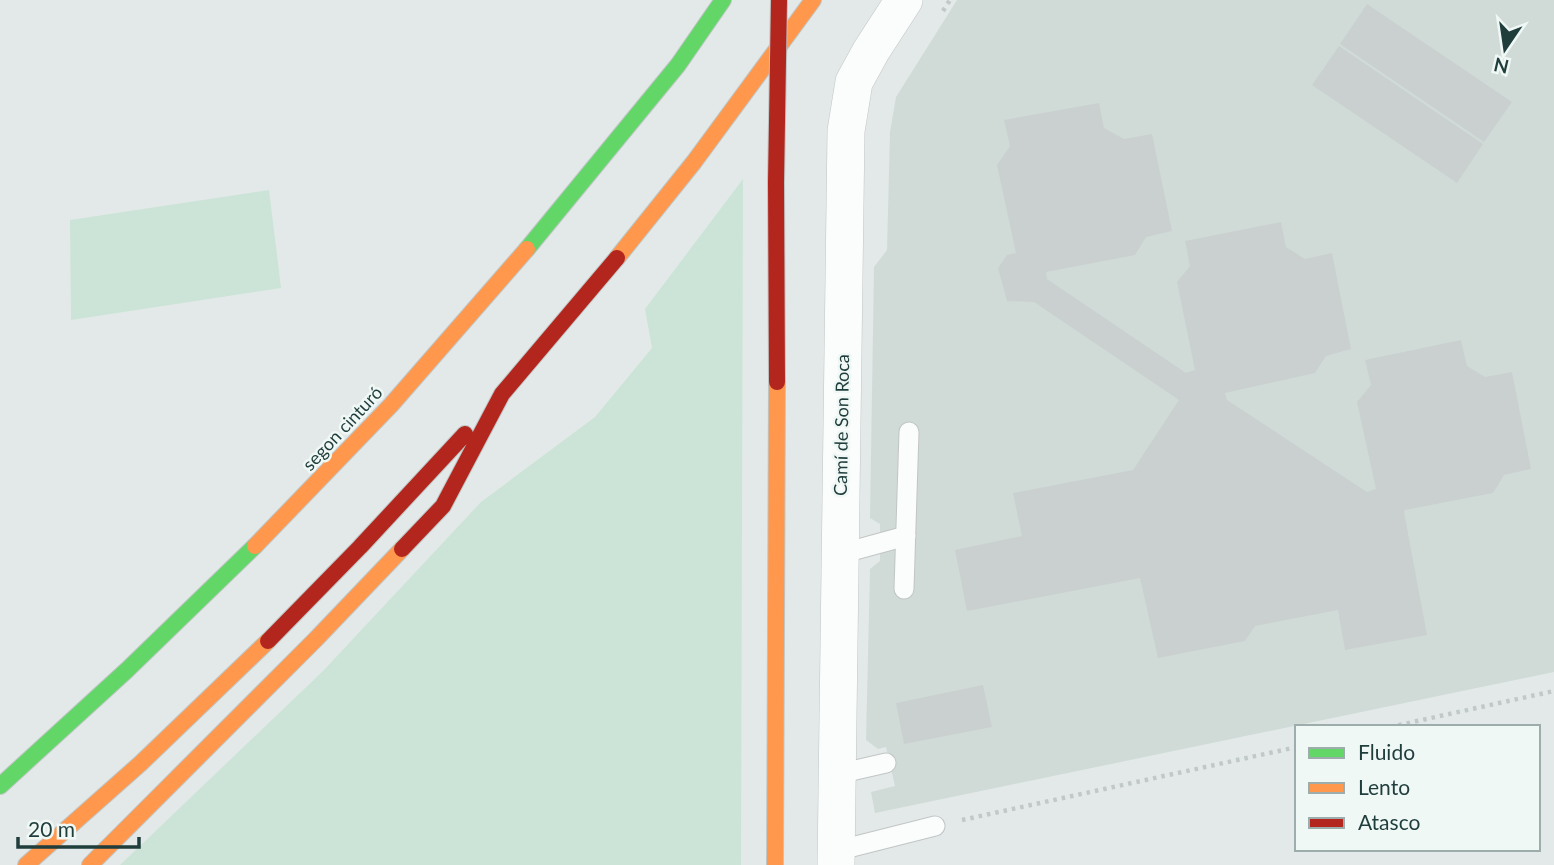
<svg xmlns="http://www.w3.org/2000/svg" width="1554" height="865" font-family="Lato,sans-serif">
<style>
.built{fill:#d0dbd8}
.green{fill:#cbe4d7}
.building{fill:#cad0cf}
.lines{fill:none;stroke-linecap:round;stroke-linejoin:round}
.lane-casing{stroke:#c0c6c5;stroke-width:21}
.street-casing{stroke:#c0c6c5;stroke-width:38}
.fast-casing{stroke:#bec6c5;stroke-width:18}
.slow-casing{stroke:#bec6c5;stroke-width:18}
.jam-casing{stroke:#bec6c5;stroke-width:18}
.path{stroke:#c0c9c8;stroke-width:4.5;stroke-dasharray:3.5 5;stroke-linecap:butt}
.lane{stroke:#fbfcfc;stroke-width:19}
.street{stroke:#fbfcfc;stroke-width:37}
.fast{stroke:#63d668;stroke-width:16}
.slow{stroke:#ff974d;stroke-width:16}
.jam{stroke:#b3261e;stroke-width:16}
.jam-bridge-casing{stroke:#bec6c5;stroke-width:18;stroke-linecap:butt}
.jam-bridge{stroke:#b3261e;stroke-width:16}
.labels{text-anchor:middle;dominant-baseline:central;stroke-width:5;stroke-linejoin:round;paint-order:stroke}
.street-label{font-size:18px;fill:#1f3d3b;stroke:#f0f8f6}
</style>
<rect width="100%" height="100%" fill="#e3e9e8"/>
<path class="built" d="M957 0H1554V672L875 813 871 792 895 786 886 747 878 749 866 740 870 569 880 561V524L870 518 874 267 887 250 890 132 896 97Z"/>
<path class="green" d="M743 179 741 865H120L323 671 481 502 595 417 652 348 645 309Z
M269 190 281 288 71 320 70 220Z"/>
<path class="building" d="M1367 4 1512 102 1484 142 1340 44Z
M1339 46 1483 144 1457 183 1312 85Z
M1099 103 1104 128 1124 139 1152 134 1172 231 1146 237 1135 255 1046 272 1047 279 1186 373 1195 370 1177 282 1190 266 1185 241 1281 222 1286 247 1305 259 1332 253 1351 349 1326 356 1315 373 1225 393 1227 400 1367 492 1376 489 1357 402 1371 385 1365 360 1461 340 1467 366 1485 377 1512 372 1531 469 1504 475 1493 493 1405 510 1404 512 1427 635 1345 650 1338 610 1255 626 1245 641 1158 658 1140 578 967 611 955 550 1022 536 1013 493 1133 470 1179 400 1034 302 1007 301 998 268 1007 255 1016 253 997 165 1010 146 1004 120Z
M983 685 992 727 904 744 896 703Z"/>
<g class="lines">
<defs>
<path id="lane" d="M840 554 906 536
M904 589 909 432
M838 774 886 763
M836 851 935 826"/>
<path id="street" d="M836 865 846 131 854 82 871 51 904 0"/>
<path id="fast" d="M527 249 678 65 723 0
M0 786 127 670 255 546"/>
<path id="slow" d="M617 258 694 162 813 0
M255 546 391 405 527 249
M26 865 141 763 268 641
M90 865 316 639 402 549
M775 865 777 382"/>
<path id="jam" d="M776 182 777 382
M402 549 443 506 502 394 617 258
M268 641 360 547 465 434"/>
</defs>
<use href="#lane" class="lane-casing"/>
<use href="#street" class="street-casing"/>
<use href="#fast" class="fast-casing"/>
<use href="#slow" class="slow-casing"/>
<use href="#jam" class="jam-casing"/>
<path class="path" d="M943 11 950 0
M1390 727 1554 691
M962 820 1297 747"/>
<use href="#lane" class="lane"/>
<use href="#street" class="street"/>
<use href="#fast" class="fast"/>
<use href="#slow" class="slow"/>
<use href="#jam" class="jam"/>
<defs>
<path id="jam-bridge" d="M776 182 779 0"/>
</defs>
<use href="#jam-bridge" class="jam-bridge-casing"/>
<use href="#jam-bridge" class="jam-bridge"/>
</g>
<g class="labels">
<g class="street-label">
<text transform="translate(841 425) rotate(-89)">Camí de Son Roca</text>
<text transform="translate(342 428) rotate(-47)">segon cinturó</text>
</g>
</g>
<rect x="1295" y="725" width="245" height="126" fill="#f0f8f6" stroke="#9cadab" stroke-width="2"/>
<rect x="1309" y="748" width="35" height="10" fill="#63d668" stroke="#9cadab" stroke-width="2"/>
<text x="1358" y="760" font-size="21" fill="#1f3d3b">Fluido</text>
<rect x="1309" y="783" width="35" height="10" fill="#ff974d" stroke="#9cadab" stroke-width="2"/>
<text x="1358" y="795" font-size="21" fill="#1f3d3b">Lento</text>
<rect x="1309" y="818" width="35" height="10" fill="#b3261e" stroke="#9cadab" stroke-width="2"/>
<text x="1358" y="830" font-size="21" fill="#1f3d3b">Atasco</text>
<g transform="translate(1505 49) rotate(193)" stroke="#f0f8f6" stroke-width="5" paint-order="stroke">
<path d="M0-5L12 26L0 18L-12 26Z" fill="#1f3d3b"/>
<text y="-10" font-size="19" font-weight="bold" text-anchor="middle" fill="#1f3d3b">N</text>
</g>
<path d="M18 837v10h121v-10" fill="none" stroke="#1f3d3b" stroke-width="3.5"/>
<text x="28" y="837" font-size="21" fill="#1f3d3b" stroke="#f0f8f6" stroke-width="5" paint-order="stroke">20 m</text>
</svg>
